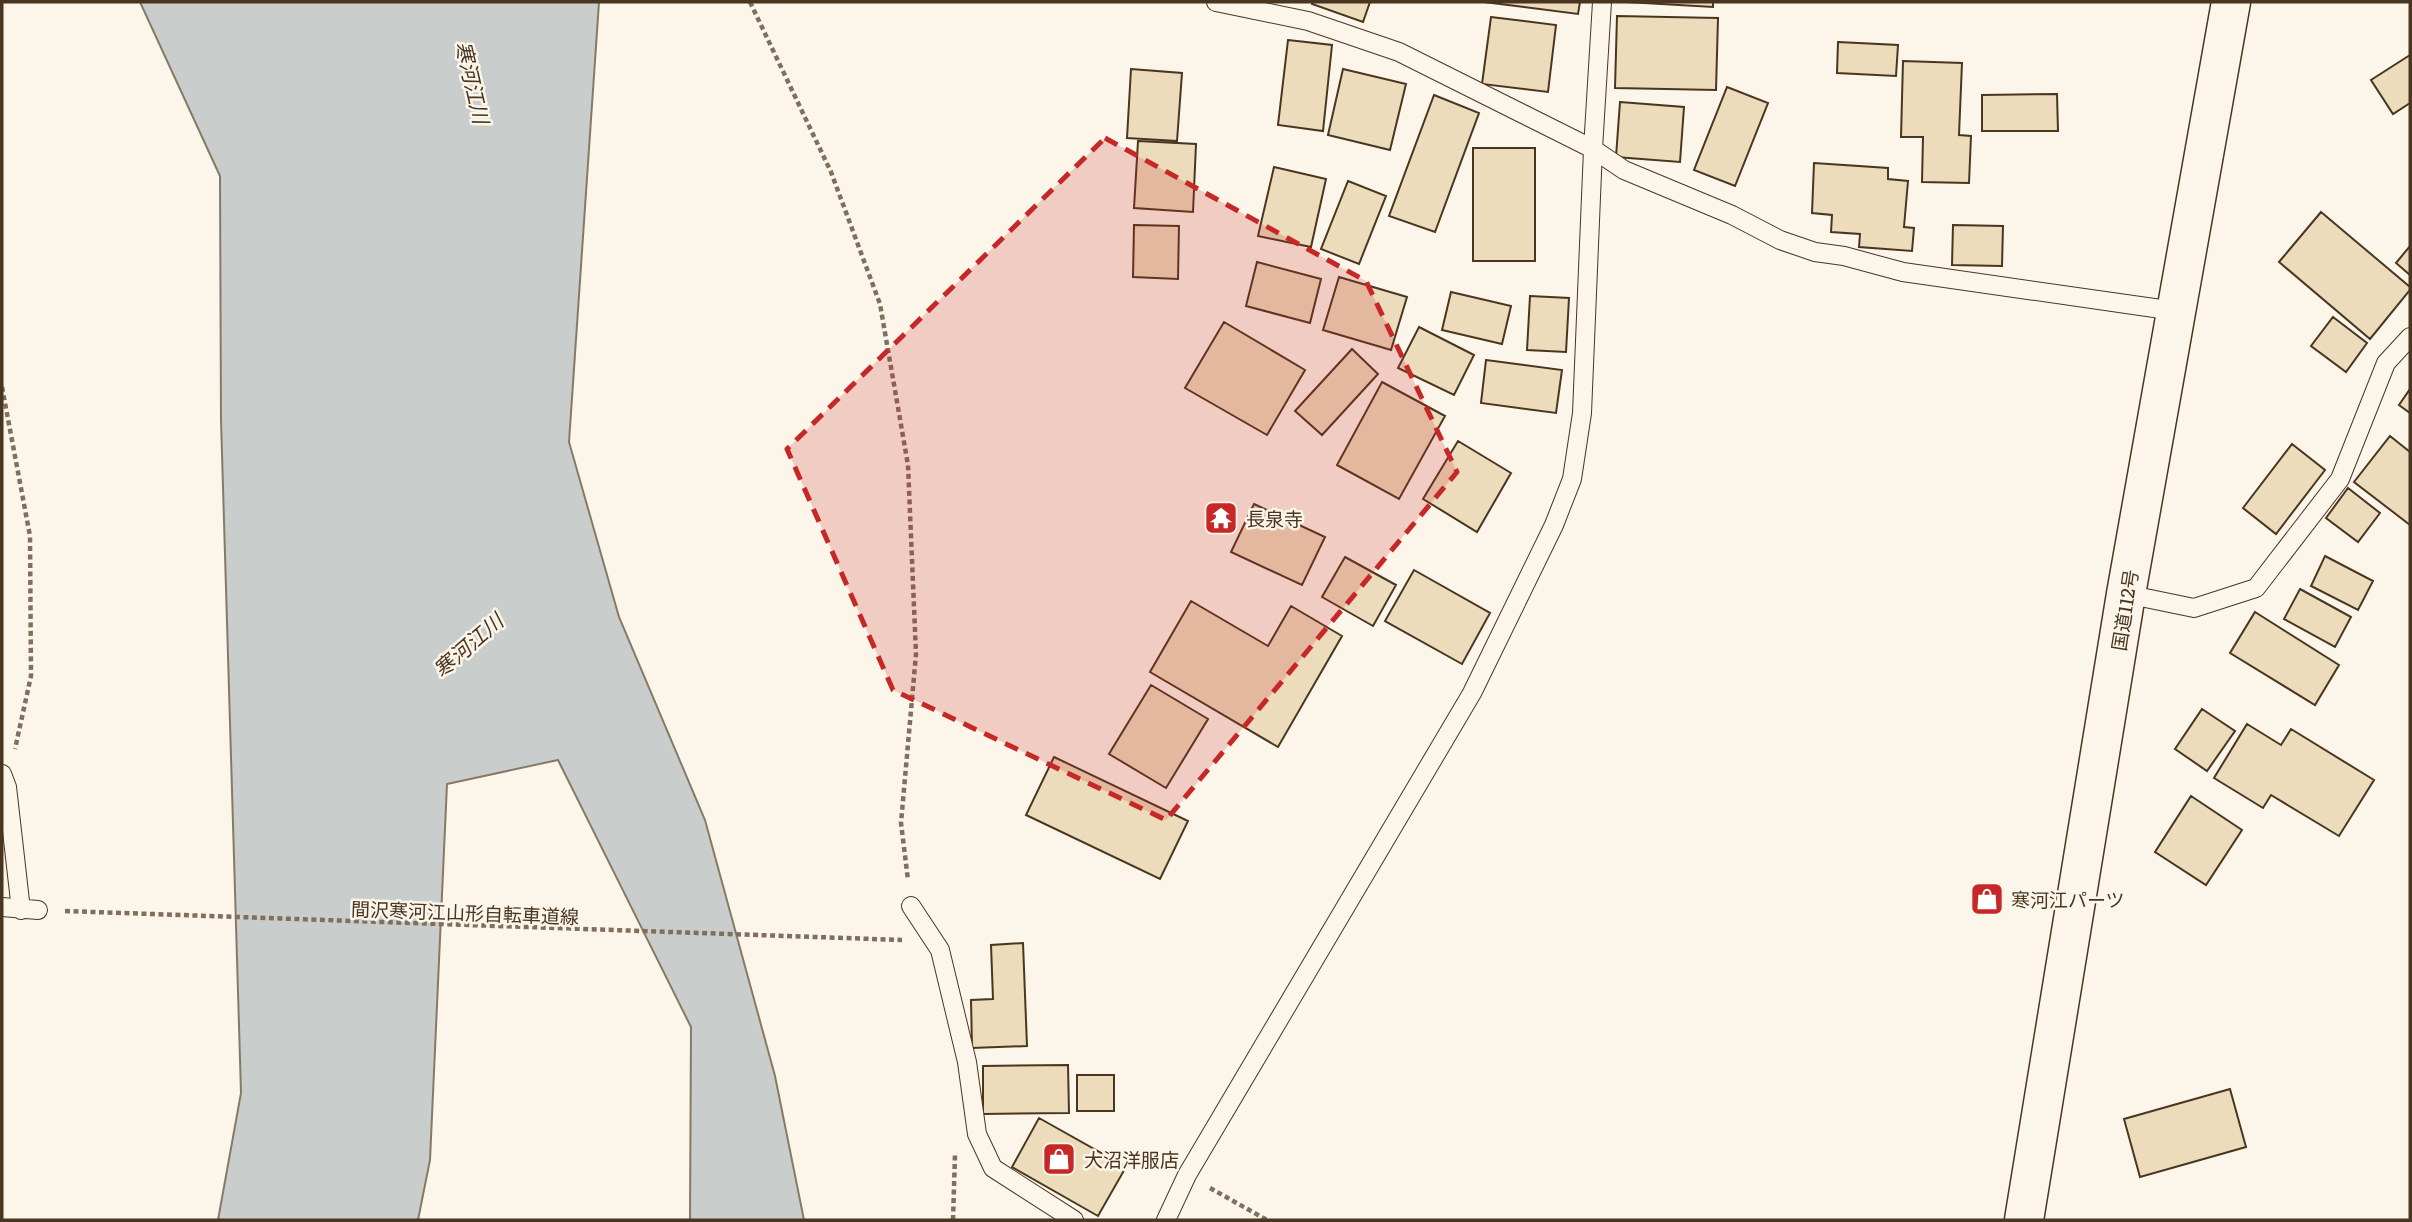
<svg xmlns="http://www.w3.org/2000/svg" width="2412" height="1222" font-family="Literata,'Noto Sans JP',serif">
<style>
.water{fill:#c9cecd;stroke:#887966;stroke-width:2}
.building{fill:#ecdcbc;stroke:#4a3520;stroke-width:2}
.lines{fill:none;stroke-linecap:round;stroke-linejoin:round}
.service-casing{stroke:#4a3520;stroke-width:20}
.trunk-casing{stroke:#4a3520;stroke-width:41}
.path{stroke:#7f6f5c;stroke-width:4.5;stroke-dasharray:5 3.5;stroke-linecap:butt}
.service{stroke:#fbf6e9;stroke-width:18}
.trunk{stroke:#fbf6e9;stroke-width:38}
.marked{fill:#c62828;fill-opacity:0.2;stroke:#c62828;stroke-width:5;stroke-dasharray:14 9;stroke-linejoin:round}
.labels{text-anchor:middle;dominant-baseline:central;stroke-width:5;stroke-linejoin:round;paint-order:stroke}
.poi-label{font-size:19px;fill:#4a3520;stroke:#fbf6e9;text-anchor:start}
.street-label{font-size:19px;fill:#4a3520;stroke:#fbf6e9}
.water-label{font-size:21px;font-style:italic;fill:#4a3520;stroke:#fbf6e9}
</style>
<rect width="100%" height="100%" fill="#fbf6e9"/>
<path class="water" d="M140 2H599L569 442 619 617 705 820 775 1076 804 1220H690L691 1027 558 760 447 784 430 1160 418 1220H218L241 1093 221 420 220 176Z"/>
<path class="building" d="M1313 2H1370L1363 22 1312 4Z
M1484 2H1580L1578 14Z
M1626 2H1713V7Z
M1617 16 1718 18 1716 90 1615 88Z
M1491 17 1556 25 1548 92 1482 84Z
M1288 40 1332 45 1323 131 1278 125Z
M1838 42 1898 45 1896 76 1837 73Z
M2410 55V103L2393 114 2371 80Z
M1903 61 1962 63 1959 135 1971 136 1969 183 1922 182 1923 137H1901Z
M1131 69 1182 73 1177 141 1127 138Z
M1343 69 1406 84 1390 150 1328 135Z
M1727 87 1768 103 1735 186 1694 170Z
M2057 94 2058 131H1982V95Z
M1434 95 1479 113 1435 232 1389 216Z
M1620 102 1684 107 1680 162 1616 157Z
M1138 141 1196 144 1193 212 1134 208Z
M1473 148H1535V261H1473Z
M1814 163 1888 168V179L1908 181 1904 227 1914 228 1912 251 1859 247 1860 234 1831 232 1832 215 1812 213Z
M1274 167 1326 179 1311 247 1258 236Z
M1348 181 1386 196 1359 264 1321 249Z
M2321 212 2410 287V290L2370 339 2279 262Z
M1134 225 1179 226 1178 279 1133 277Z
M1953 225 2003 226 2002 266 1952 265Z
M2410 246V275L2396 263Z
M1257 262 1321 279 1310 323 1246 306Z
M1339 277 1407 297 1391 350 1323 330Z
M1451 292 1511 306 1502 344 1442 330Z
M1530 296 1569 298 1566 352 1527 350Z
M2333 317 2367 343 2346 372 2311 346Z
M1224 322 1305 370 1267 435 1185 388Z
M1419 327 1474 355 1454 395 1398 368Z
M1352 349 1378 374 1322 435 1295 411Z
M1486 360 1562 370 1556 413 1481 403Z
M1382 382 1445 416 1399 499 1337 465Z
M2410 389V413L2399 405Z
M2390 436 2410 452V525L2354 482Z
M1458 441 1511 473 1477 532 1423 499Z
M2292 444 2325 470 2276 534 2243 508Z
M2348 488 2380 513 2358 542 2326 518Z
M1254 504 1325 537 1302 585 1231 552Z
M2325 556 2373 581 2358 610 2311 586Z
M1345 557 1396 585 1373 626 1322 597Z
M1414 570 1490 613 1462 664 1385 621Z
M2300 589 2351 617 2335 647 2284 619Z
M1191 601 1268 646 1291 606 1342 636 1278 747 1150 672Z
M2255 612 2339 665 2315 705 2230 653Z
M1151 685 1208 719 1166 788 1109 754Z
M2202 709 2235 731 2207 771 2175 749Z
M2247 724 2281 745 2291 729 2374 780 2339 836 2271 795 2263 808 2214 778Z
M1054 757 1188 821 1160 879 1026 815Z
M2191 796 2242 830 2206 885 2155 852Z
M1023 943 1027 1046 972 1048 971 1000 993 999 991 945Z
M1068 1065 1069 1113 983 1114V1066Z
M1077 1075H1114V1111H1077Z
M2230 1089 2246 1147 2140 1177 2124 1119Z
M1039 1118 1126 1167 1098 1216 1012 1167Z"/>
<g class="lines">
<defs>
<path id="service" d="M1216 2 1308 21 1399 52 1593 149 1624 170 1732 215 1780 240 1815 252 1844 256 1903 272 2175 311
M2126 594 2194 608 2256 588 2340 479 2386 363 2410 337
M2 774 7 787 21 910
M911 906 940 950 967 1062 977 1134 993 1168 1074 1220
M2 907 38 910
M1166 1220 1187 1175 1472 693 1554 525 1572 479 1582 413 1593 149 1602 2"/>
<path id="trunk" d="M2024 1220 2126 594 2231 2"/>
</defs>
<use href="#service" class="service-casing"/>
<use href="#trunk" class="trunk-casing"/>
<path class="path" d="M750 2 831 172 880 304 908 465 916 654 901 823 908 880
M2 387 30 536 31 676 15 749
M65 911 902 940
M1210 1188 1267 1220
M953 1220 955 1155"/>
<use href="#service" class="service"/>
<use href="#trunk" class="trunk"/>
</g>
<path class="marked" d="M1105 138 1366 281 1457 472 1166 820 893 690 787 449Z"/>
<defs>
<symbol id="temple-square" viewBox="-11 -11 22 22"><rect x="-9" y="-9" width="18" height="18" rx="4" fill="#c62828" stroke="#fbf6e9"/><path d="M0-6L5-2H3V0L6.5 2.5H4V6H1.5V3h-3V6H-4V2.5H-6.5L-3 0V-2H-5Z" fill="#fff"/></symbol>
<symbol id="shop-square" viewBox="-11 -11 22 22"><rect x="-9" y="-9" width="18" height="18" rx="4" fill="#c62828" stroke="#fbf6e9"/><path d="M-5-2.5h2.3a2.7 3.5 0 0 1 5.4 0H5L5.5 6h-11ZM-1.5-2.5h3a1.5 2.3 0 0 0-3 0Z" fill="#fff"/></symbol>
</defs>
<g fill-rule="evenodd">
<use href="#temple-square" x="1202" y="499" width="38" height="38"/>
<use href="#shop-square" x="1968" y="880" width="38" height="38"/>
<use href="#shop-square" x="1040" y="1140" width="38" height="38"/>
</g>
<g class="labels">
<g class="poi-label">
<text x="1246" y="518">長泉寺</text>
<text x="2011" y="899">寒河江パーツ</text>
<text x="1084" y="1159">大沼洋服店</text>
</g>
<g class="street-label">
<text transform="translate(2124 610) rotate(-81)">国道112号</text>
<text transform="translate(465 912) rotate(2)">間沢寒河江山形自転車道線</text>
</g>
<g class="water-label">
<text transform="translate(474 82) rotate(77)">寒河江川</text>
<text transform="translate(467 644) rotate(-41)">寒河江川</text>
</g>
</g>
<rect width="2412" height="1222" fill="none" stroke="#4a3520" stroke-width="7"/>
</svg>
